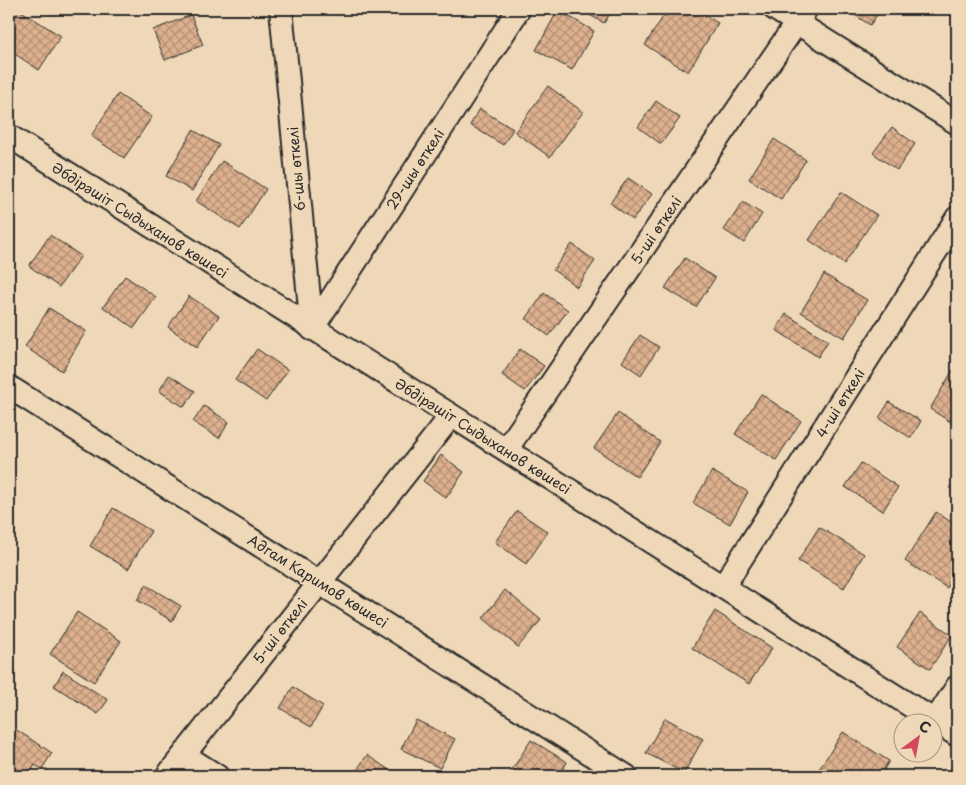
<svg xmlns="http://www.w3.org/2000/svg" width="966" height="785" font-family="'Playpen Sans',sans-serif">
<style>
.building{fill:url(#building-cross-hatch);stroke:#2b2b2b}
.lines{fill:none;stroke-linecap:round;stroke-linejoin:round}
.minor-casing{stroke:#2b2b2b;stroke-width:26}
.minor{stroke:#efd8b7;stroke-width:22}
.labels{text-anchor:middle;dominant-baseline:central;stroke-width:4;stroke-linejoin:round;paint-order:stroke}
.street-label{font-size:14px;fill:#2b2b2b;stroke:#efd8b7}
</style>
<defs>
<pattern id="building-cross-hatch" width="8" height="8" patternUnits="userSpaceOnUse" patternTransform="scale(1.25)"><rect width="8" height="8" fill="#deb18e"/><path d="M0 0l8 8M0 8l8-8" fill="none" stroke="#b49074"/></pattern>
</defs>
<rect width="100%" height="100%" fill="#efd8b7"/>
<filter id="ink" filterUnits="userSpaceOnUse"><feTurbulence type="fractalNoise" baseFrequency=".02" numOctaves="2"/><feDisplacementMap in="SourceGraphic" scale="10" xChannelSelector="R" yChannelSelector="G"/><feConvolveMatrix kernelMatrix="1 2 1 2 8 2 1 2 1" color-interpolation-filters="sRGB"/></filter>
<g filter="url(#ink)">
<path class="building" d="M12 9H18L61 36 39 70 9 50V15Z
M579 9H613L604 23Z
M668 9H695L718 23 688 72 645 45Z
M852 9H881L870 25 850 12Z
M558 10 594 31 572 70 536 50Z
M191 15 203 45 165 60 153 30Z
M548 86 583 112 550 157 515 132Z
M118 94 152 117 124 158 91 136Z
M656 101 680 118 661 144 638 127Z
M480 109 513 129 503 145 470 125Z
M892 127 915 144 897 170 873 153Z
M193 130 219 145 192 191 166 176Z
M774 139 806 160 781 199 749 179Z
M222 161 266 189 240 229 196 201Z
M628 178 652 194 633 220 610 203Z
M841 192 877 215 844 264 809 240Z
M743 202 762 214 744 243 724 230Z
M9 208 16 213 9 224Z
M50 235 81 256 59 287 29 266Z
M572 244 595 261 577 287 553 270Z
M685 258 715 278 696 307 665 288Z
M824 274 867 300 844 338 801 312Z
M125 276 156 297 134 328 103 307Z
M544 293 568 310 549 336 526 319Z
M189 296 219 316 197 347 168 327Z
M49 308 86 331 62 371 25 347Z
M786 314 828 341 818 357 776 330Z
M640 335 659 347 641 375 622 362Z
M257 349 288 370 266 401 235 380Z
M520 349 544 366 525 391 502 375Z
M953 370 957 373V426L930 409Z
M169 375 195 391 184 407 159 391Z
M761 394 801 421 776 460 735 434Z
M889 402 921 421 911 438 879 418Z
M204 406 229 422 219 438 193 422Z
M618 413 660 442 637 477 594 448Z
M441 455 464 472 446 498 423 481Z
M861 463 898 487 883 511 845 487Z
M712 471 748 492 730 524 693 503Z
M113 508 151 531 128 569 90 546Z
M517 511 548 532 526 564 495 542Z
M936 512 957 526V571L947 588 905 561Z
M819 527 864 554 844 588 798 561Z
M146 585 181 606 172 621 137 600Z
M505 590 541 620 518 647 483 618Z
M715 611 772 648 749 684 692 648Z
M77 612 121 641 94 682 50 654Z
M920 613 952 635 930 669 897 647Z
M63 671 108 700 98 714 54 686Z
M293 687 323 706 311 727 280 708Z
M665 718 703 739 684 773 646 753Z
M416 720 455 739 440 768 401 749Z
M15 729 52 753 42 769 35 765 28 776H20L10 769 9 771V738Z
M843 732 889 761 880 776H819L816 774Z
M531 740 567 762 559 776H516L510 773Z
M367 755 398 776H353Z"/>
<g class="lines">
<defs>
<path id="minor" d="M281 9 312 329
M775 9 957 123
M9 136 957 735
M312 329 519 9
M9 387 626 776
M506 450 806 9
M723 587 957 218
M935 721 957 687
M184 755 217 776
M167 776 451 416"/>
</defs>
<use href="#minor" class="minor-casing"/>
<use href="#minor" class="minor"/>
</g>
</g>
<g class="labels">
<g class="street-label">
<text transform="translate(296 169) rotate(-95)">6-шы өткелі</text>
<text transform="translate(415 169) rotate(-57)">29-шы өткелі</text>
<text transform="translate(140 220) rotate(32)">Әбдірәшіт Сыдыханов көшесі</text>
<text transform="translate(656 230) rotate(-56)">5-ші өткелі</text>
<text transform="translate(840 403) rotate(-58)">4-ші өткелі</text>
<text transform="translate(483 436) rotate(32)">Әбдірәшіт Сыдыханов көшесі</text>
<text transform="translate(318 581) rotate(32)">Адгам Каримов көшесі</text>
<text transform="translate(280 631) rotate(-52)">5-ші өткелі</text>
</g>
</g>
<rect width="966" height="785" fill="none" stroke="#efd8b7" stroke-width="30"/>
<rect x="15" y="15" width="936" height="755" fill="none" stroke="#2b2b2b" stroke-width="2" filter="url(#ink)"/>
<g transform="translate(918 738) rotate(32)"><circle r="24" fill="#efd8b7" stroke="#a1937f"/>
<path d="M0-4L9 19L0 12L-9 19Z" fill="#d1495b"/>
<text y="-8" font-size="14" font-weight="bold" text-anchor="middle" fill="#2b2b2b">С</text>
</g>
</svg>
